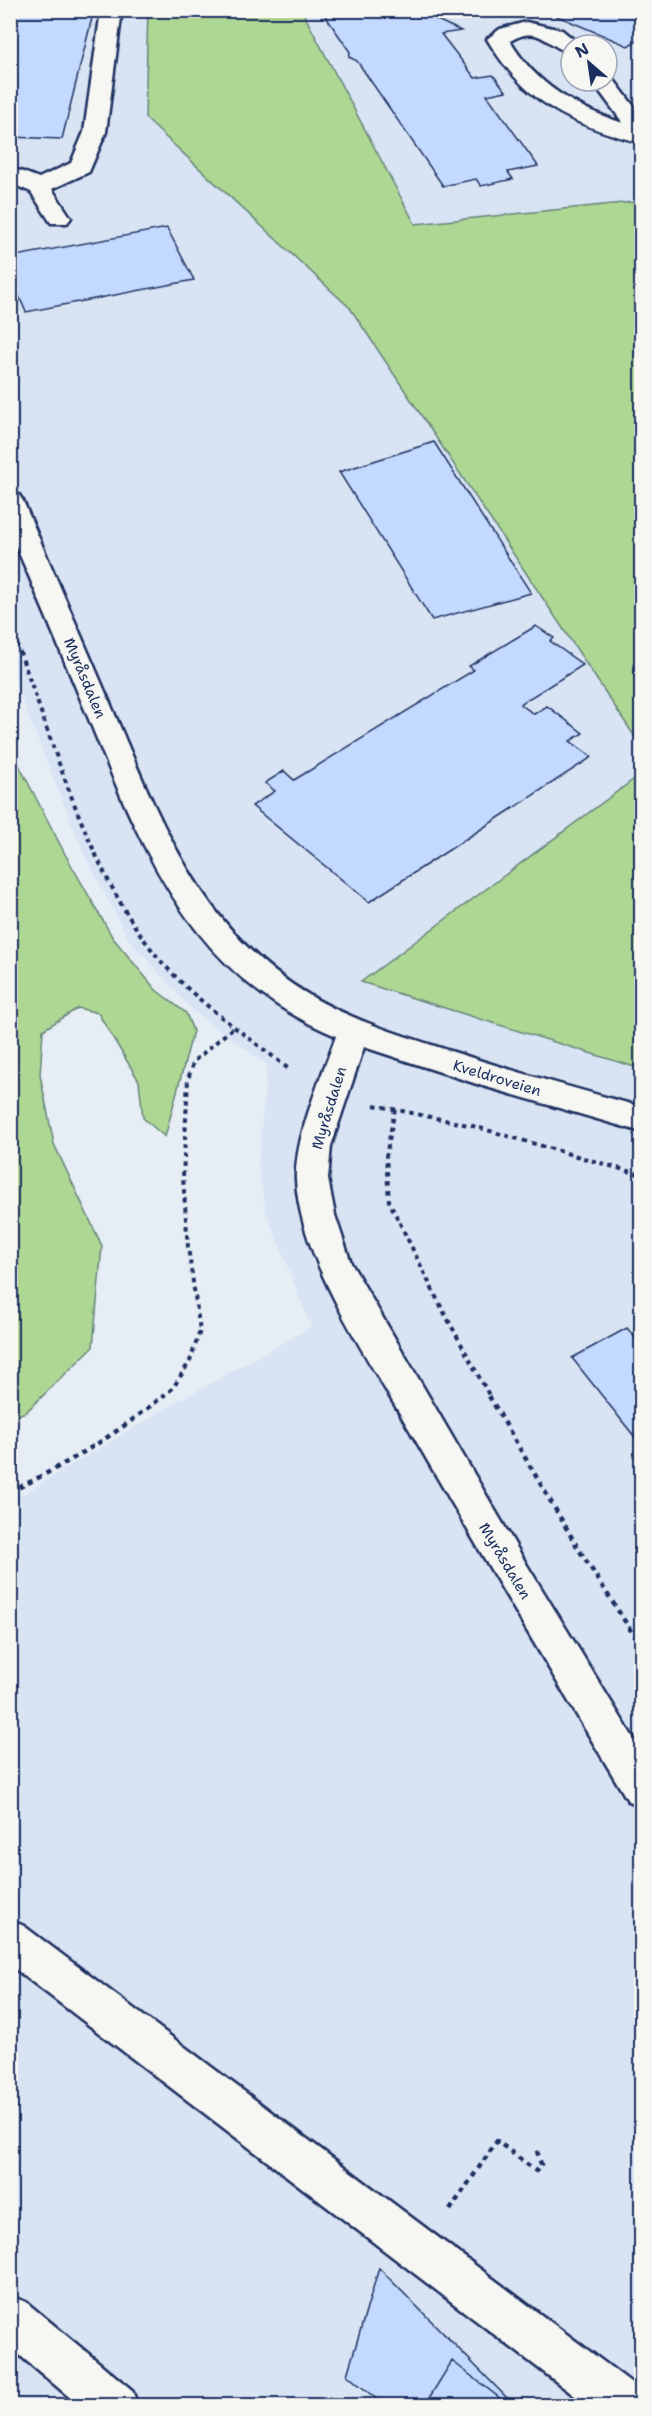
<svg xmlns="http://www.w3.org/2000/svg" width="652" height="2416" font-family="'Shantell Sans',sans-serif">
<style>
.built{fill:#d8e3f4;fill-rule:evenodd}
.green{fill:#aed794;stroke:#648379;stroke-width:1.5}
.building{fill:#c3d9fd;stroke:#1b2f5e;stroke-width:1.5}
.lines{fill:none;stroke-linecap:round;stroke-linejoin:round}
.minor-casing{stroke:#1b2f5e;stroke-width:5}
.path-far1{stroke:#1b2f5e;stroke-width:4;stroke-dasharray:4.5 4.5;stroke-linecap:butt}
.path{stroke:#1b2f5e;stroke-width:4.5;stroke-dasharray:5 5;stroke-linecap:butt}
.minor{fill:#f6f6f2;fill-rule:evenodd}
.labels{text-anchor:middle;dominant-baseline:central;stroke-width:6;stroke-linejoin:round;paint-order:stroke}
.street-label{font-size:15px;fill:#1b2f5e;stroke:#f6f6f2}
</style>
<rect width="100%" height="100%" fill="#e7edf5"/>
<filter id="ink" filterUnits="userSpaceOnUse"><feTurbulence type="fractalNoise" baseFrequency=".0167" numOctaves="2"/><feDisplacementMap in="SourceGraphic" scale="12" xChannelSelector="R" yChannelSelector="G"/><feConvolveMatrix kernelMatrix="1 2 1 2 8 2 1 2 1" color-interpolation-filters="sRGB"/></filter>
<g filter="url(#ink)">
<path class="built" d="M11 11H148L146 118 350 308 641 746V774L361 981 641 1069V2405H11L10 1502 175 1403 311 1327 266 1211 258 1166 267 1065 192 1010 129 940 84 854 11 673Z
M302 11H641V195L634 202 415 224ZM571 45H607V81H571Z"/>
<path class="green" d="M148 11H302L415 224 633 202 641 195V746L350 308 145 118Z
M10 743 21 769 65 854 113 938 156 990 186 1013 193 1031 165 1137 143 1118 139 1081 98 1013 78 1008 43 1030 40 1075 54 1144 102 1246 93 1347 26 1412 11 1417Z
M641 774V1069L361 982Z"/>
<path class="building" d="M10 10H94L62 139 10 137Z
M342 10H424L428 16 461 31 441 34 475 78 493 75 506 91 487 95 538 166 508 172 513 179 481 186 476 179 443 186 357 61 349 57 350 52 324 14Z
M543 10H642V37L628 46Z
M167 228 194 280 26 312 10 276V257Z
M434 442 531 593 432 620 339 472Z
M536 626 554 638 550 641 583 665 520 704 534 714 547 706 583 733 570 741 592 757 369 902 252 806 275 791 265 783 284 771 294 780 474 670 469 666Z
M627 1328 642 1346V1446L572 1358Z
M379 2268 515 2406H385L347 2375Z
M452 2361 510 2406H424Z"/>
<g class="lines">
<defs>
<path id="minor" d="M101 10H122L106 132 89 172 52 189 71 218 67 223H51L31 192 10 183V167L39 178 71 163 84 132Z
M526 22 562 30 580 45H571V53C547 47 540 23 510 41 536 85 575 107 623 123L592 81H607V75L611 76 642 117V143C571 125 525 103 487 39L500 29Z
M10 493 19 495 23 501C52 568 81 636 110 703 157 814 200 931 309 995 351 1020 398 1034 444 1049 509 1070 575 1089 642 1107V1132L483 1086 364 1047 331 1146 328 1179 335 1215 351 1263 527 1565 642 1752V1806L628 1801C555 1679 483 1557 412 1434 371 1363 300 1261 296 1180 294 1138 322 1076 336 1036 190 974 144 854 88 717 62 655 37 594 10 532Z
M10 1920 24 1926 641 2390 642 2406H588L10 1965Z
M10 2296 26 2302 132 2390 138 2406H80L10 2347Z"/>
</defs>
<use href="#minor" class="minor-casing"/>
<path class="path-far1" d="M10 626C53 736 89 886 171 972 207 1010 251 1038 291 1071
M374 1105 473 1126 642 1175
M395 1109 386 1156 389 1201 439 1303 490 1397
M162 1397 173 1388 190 1361 200 1331 188 1247 183 1177 188 1079 194 1061 235 1026"/>
<path class="path" d="M489 1396 578 1548 642 1648
M10 1492C65 1465 116 1435 163 1396
M450 2210 497 2141 536 2171 541 2164 536 2148"/>
<use href="#minor" class="minor"/>
</g>
</g>
<g class="labels">
<g class="street-label">
<text transform="translate(85 678) rotate(67)">Myråsdalen</text>
<text transform="translate(497 1078) rotate(17)">Kveldroveien</text>
<text transform="translate(329 1108) rotate(-73)">Myråsdalen</text>
<text transform="translate(505 1561) rotate(59)">Myråsdalen</text>
</g>
</g>
<rect width="652" height="2416" fill="none" stroke="#f6f6f2" stroke-width="36"/>
<rect x="18" y="18" width="616" height="2380" fill="none" stroke="#1b2f5e" stroke-width="2" filter="url(#ink)"/>
<g transform="translate(589 63) rotate(331)"><circle r="28" fill="#f6f6f2" stroke="#9ea6b7" stroke-width="1.5"/>
<path d="M0-4.5L10 22L0 15L-10 22Z" fill="#1b2f5e"/>
<text y="-9" font-size="16" font-weight="bold" text-anchor="middle" fill="#1b2f5e">N</text>
</g>
</svg>
